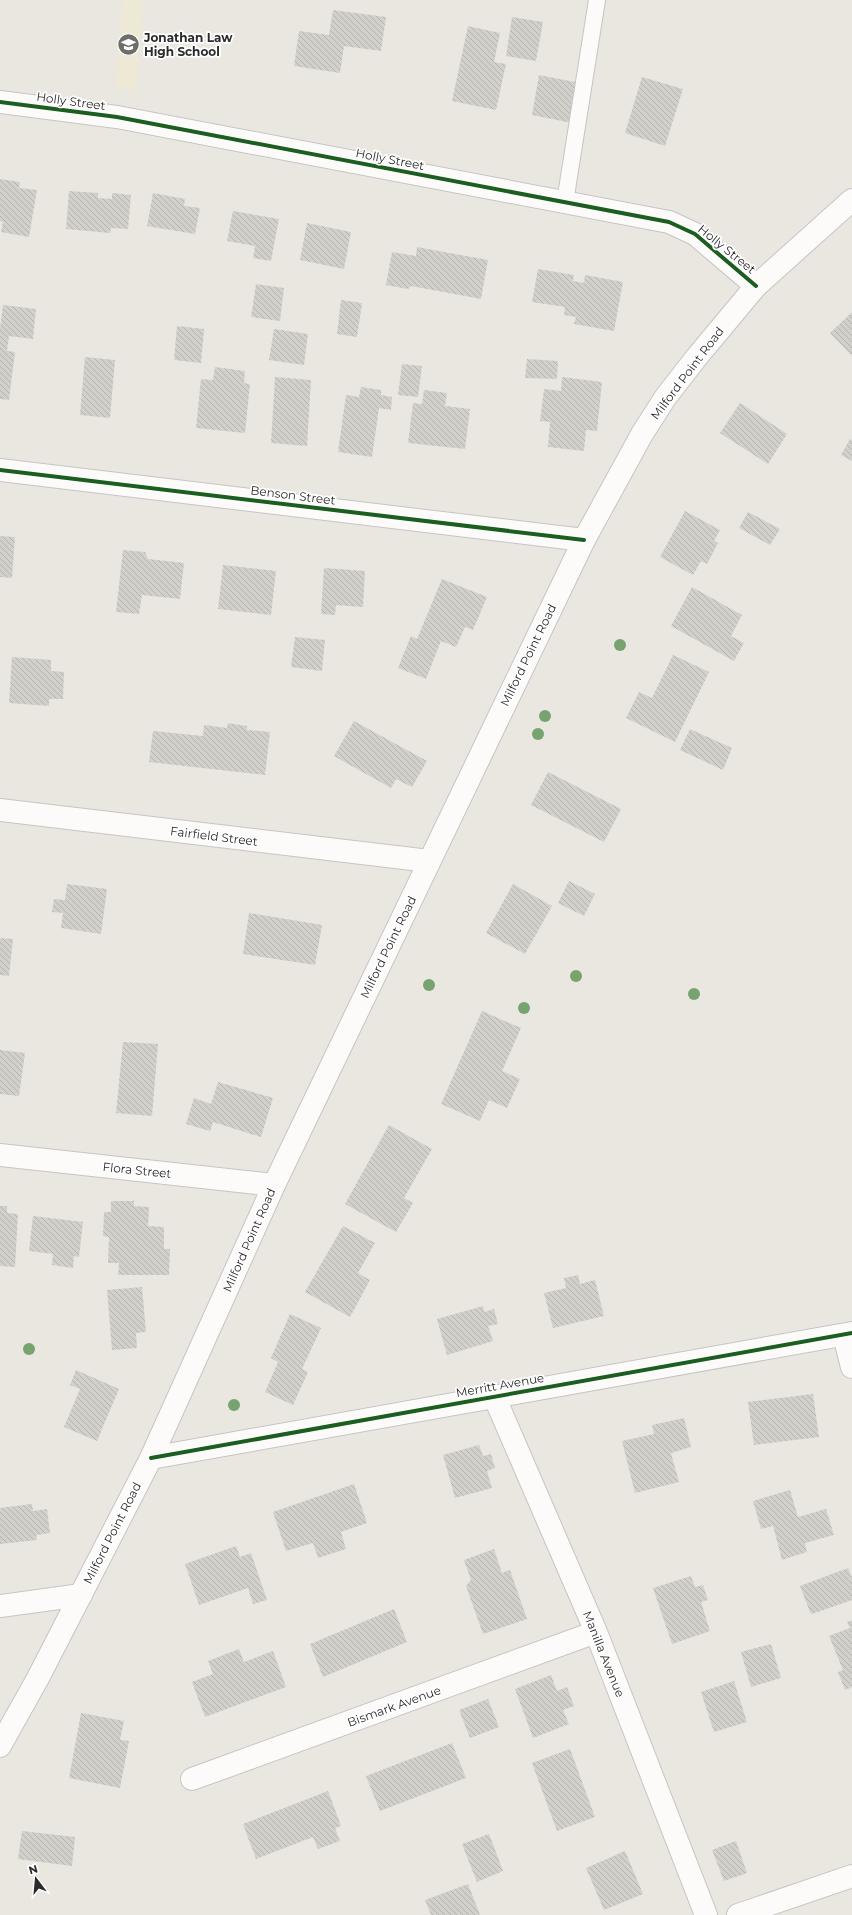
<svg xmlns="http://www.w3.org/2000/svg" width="852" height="1915" font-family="Montserrat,sans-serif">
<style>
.education{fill:#ede9d4}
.building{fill:url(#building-back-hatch)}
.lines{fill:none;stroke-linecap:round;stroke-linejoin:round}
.lane-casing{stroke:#c6c5c6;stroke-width:18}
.street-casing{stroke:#c6c5c6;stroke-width:24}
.secondary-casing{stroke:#c6c5c6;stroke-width:24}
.lane{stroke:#fcfbfa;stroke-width:16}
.street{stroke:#fcfbfa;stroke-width:22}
.secondary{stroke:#fcfbfa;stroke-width:22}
.cycleway-casing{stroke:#fff;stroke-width:6}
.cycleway{stroke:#1b5e20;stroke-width:4}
.tree{fill:#77a371}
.labels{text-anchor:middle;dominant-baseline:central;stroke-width:3.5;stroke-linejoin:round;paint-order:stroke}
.poi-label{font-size:12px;font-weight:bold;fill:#2b2b2b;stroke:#fff;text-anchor:start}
.street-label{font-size:12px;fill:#2b2b2b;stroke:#fff}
</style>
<defs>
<pattern id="building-back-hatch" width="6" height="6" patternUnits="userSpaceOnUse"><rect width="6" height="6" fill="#d2d0cb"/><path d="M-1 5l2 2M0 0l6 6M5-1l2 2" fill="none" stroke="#b4b3ae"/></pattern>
</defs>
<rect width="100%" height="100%" fill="#e9e7e0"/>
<path class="education" d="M123 0H143L136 91 116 88Z"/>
<path class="building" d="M333 10 386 17 381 51 344 46 340 73 294 66 299 31 329 35Z
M512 17 543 22 536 61 506 56Z
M468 26 500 33 494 62 506 64 496 110 452 101Z
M539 75 580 83 572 123 532 115Z
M642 77 683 89 665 146 625 133Z
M0 179 20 182 19 188 37 190 29 237 1 232 3 222 0 221Z
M69 191 98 193V198L112 199V193L131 195 128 229 111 228 110 233 66 229Z
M153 193 185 199 184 206 200 208 195 234 147 226Z
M233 211 279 219 271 261 253 258 255 246 227 241Z
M307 223 351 232 344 269 300 260Z
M417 247 488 260 481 299 411 286 408 289 386 285 392 252 416 256Z
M538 269 574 275 573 281 584 283 585 275 623 282 614 331 574 324 576 317 564 315 565 307 532 302Z
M256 284 284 288 280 321 251 317Z
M341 300 362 303 357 337 337 334Z
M3 305 36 309 33 339 9 336 7 351 15 352 9 400 0 399V329Z
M852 312V356L830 333Z
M177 326 204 329 201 363 174 360Z
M274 329 308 334 304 365 269 360Z
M85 357 115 360 110 418 80 415Z
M527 359 558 361 557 379 525 378Z
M402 364 422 366 418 397 398 395Z
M215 367 245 371 244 383 250 384 245 433 196 428 201 379 213 380Z
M275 377 311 380 307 446 271 443Z
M562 377 602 382 597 431 586 430 584 451 548 447 550 422 540 421 544 389 561 391Z
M361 387 381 390V395L392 397 391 410 379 408 372 457 338 452 346 395 359 397Z
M424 390 447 393 445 406 470 409 465 449 408 443 413 403 422 404Z
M740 403 787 434 768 464 720 433Z
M850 439 852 440V461L841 455Z
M685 511 720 530 714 541 718 543 707 564 701 561 693 575 660 557Z
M748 512 780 529 770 545 739 528Z
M0 536 15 537 12 578 0 577Z
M123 550 145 552 148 559 184 563 180 599 142 595 139 614 116 612Z
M223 565 276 571 271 615 218 609Z
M324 568 365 571 363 607 336 605 335 615 321 614Z
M442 579 487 597 473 630 465 627 456 647 441 641 426 679 398 668 411 636 417 639Z
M692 587 742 615 731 636 744 643 734 661 671 626Z
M295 637 325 640 322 671 291 667Z
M673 655 709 672 675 742 626 718 639 692 652 698Z
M12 657 51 660V671L64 672 63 699H49V706L9 703Z
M354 721 427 761 412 787 396 779 391 788 334 756Z
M228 723 247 726V730L270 732 265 775 149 762 153 731 203 736 204 725 227 728Z
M690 729 732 748 723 770 680 750Z
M548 772 621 809 604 842 531 805Z
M569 881 595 894 584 916 558 903Z
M67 884 107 889 101 934 61 928 63 913 52 912 54 899 65 900Z
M513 884 552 906 525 954 486 933Z
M249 913 322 925 315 965 243 954Z
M0 938 13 939 9 976 0 975Z
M482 1011 521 1028 502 1071 520 1079 507 1108 489 1100 480 1121 441 1104Z
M123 1042 158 1044 152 1116 116 1113Z
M0 1050 25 1053 19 1096 0 1094Z
M218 1082 273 1098 261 1137 213 1122 210 1131 186 1124 194 1098 211 1104Z
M389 1125 432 1149 404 1198 413 1203 396 1232 345 1204Z
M111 1201H134V1206L149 1207 148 1226 164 1227V1249H170L169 1275H118L119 1263H108L109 1237 103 1236 104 1212H111Z
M0 1206H7V1213L18 1214 15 1267 0 1266Z
M33 1216 83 1222 79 1257 74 1256 73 1268 52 1265 53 1254 29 1251Z
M343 1226 375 1243 358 1273 370 1280 350 1317 305 1292Z
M578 1275 580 1284 595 1280 604 1316 553 1328 544 1293 566 1288 564 1278Z
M142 1287 146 1332 136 1333 137 1348 112 1350 107 1290Z
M483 1306 484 1312 494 1309 498 1324 488 1326 493 1341 447 1355 437 1319Z
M290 1314 321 1328 302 1369 308 1372 293 1405 265 1392 278 1362 271 1358Z
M76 1370 119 1389 97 1441 64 1427 80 1389 70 1385Z
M813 1394 819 1437 754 1445 748 1402Z
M684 1418 691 1447 671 1453 679 1482 635 1493 622 1441 654 1434 652 1425Z
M479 1445 483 1456 491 1454 495 1468 487 1471 492 1488 455 1498 443 1455Z
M354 1484 367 1523 341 1532 346 1549 318 1558 313 1543 286 1551 273 1512Z
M790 1490 798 1517 826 1509 834 1535 805 1543 807 1552 782 1560 773 1526 761 1529 753 1501Z
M32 1504 33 1511 47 1509 50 1533 36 1535 37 1540 0 1544V1508Z
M236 1546 240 1557 251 1553 267 1600 253 1604 248 1588 199 1605 185 1564Z
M494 1549 502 1573 510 1570 527 1619 483 1634 466 1586 471 1580 464 1560Z
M848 1568 852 1578V1600L812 1614 810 1612 800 1586Z
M691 1576 695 1587 703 1585 708 1600 701 1602 710 1631 672 1644 653 1588Z
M394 1609 407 1642 323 1677 310 1644Z
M852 1620V1687L845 1690 838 1672 843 1670 829 1636 850 1628 847 1622Z
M771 1644 781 1678 751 1687 741 1652Z
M239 1649 244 1662 273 1651 286 1687 205 1717 192 1682 213 1674 208 1661Z
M551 1675 557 1691 567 1687 574 1706 563 1710 569 1724 533 1738 515 1689Z
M734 1681 747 1722 714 1732 701 1692Z
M488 1699 499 1727 470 1738 459 1710Z
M81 1713 124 1721 120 1740 129 1741 120 1788 69 1778Z
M452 1743 466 1778 380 1811 366 1776Z
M570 1749 595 1817 557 1831 532 1763Z
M328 1791 341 1826 335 1828 340 1841 318 1849 313 1837 256 1859 243 1824Z
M22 1831 75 1837 72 1866 18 1859Z
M489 1834 503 1871 477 1882 462 1844Z
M736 1841 747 1873 724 1881 712 1850Z
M625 1851 643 1894 604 1910 586 1868Z
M468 1884 480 1915H431L425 1900Z"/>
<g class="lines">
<defs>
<path id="lane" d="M565 202 597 0"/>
<path id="street" d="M0 102 117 117 669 222 695 234 756 286
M0 470 584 540
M0 810 429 861
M0 1155 274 1185
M844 1335 852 1367
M494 1396 596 1632 706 1915
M151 1458 852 1333
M0 1606 81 1595
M192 1779 596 1632
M738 1915 852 1876"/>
<path id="secondary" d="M0 1746 38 1678 151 1458 274 1185 584 540 642 434 665 398 696 358 756 286 852 200"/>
</defs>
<use href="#lane" class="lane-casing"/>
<use href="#street" class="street-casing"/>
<use href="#secondary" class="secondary-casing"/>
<use href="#lane" class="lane"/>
<use href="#street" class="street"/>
<use href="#secondary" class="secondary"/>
<defs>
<path id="cycleway" d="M0 102 117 117 669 222 695 234 756 286
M0 470 584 540
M151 1458 852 1333"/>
</defs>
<use href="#cycleway" class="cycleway-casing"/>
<use href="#cycleway" class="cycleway"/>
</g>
<g class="tree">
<circle cx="620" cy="645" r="6"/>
<circle cx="545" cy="716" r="6"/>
<circle cx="538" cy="734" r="6"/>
<circle cx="576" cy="976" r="6"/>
<circle cx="429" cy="985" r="6"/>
<circle cx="694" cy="994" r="6"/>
<circle cx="524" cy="1008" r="6"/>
<circle cx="29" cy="1349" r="6"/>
<circle cx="234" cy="1405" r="6"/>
</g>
<defs>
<symbol id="school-disc" viewBox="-11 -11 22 22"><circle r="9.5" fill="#6e6d6a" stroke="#fff"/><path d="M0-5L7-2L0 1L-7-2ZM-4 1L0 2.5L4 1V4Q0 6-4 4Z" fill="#fff"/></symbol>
</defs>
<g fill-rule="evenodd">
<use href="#school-disc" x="116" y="32" width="25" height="25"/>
</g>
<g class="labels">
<g class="poi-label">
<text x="144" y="37">Jonathan Law<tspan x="144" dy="14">High School</tspan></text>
</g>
<g class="street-label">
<text transform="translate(71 101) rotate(8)">Holly Street</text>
<text transform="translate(390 159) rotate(11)">Holly Street</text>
<text transform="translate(727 249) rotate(39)">Holly Street</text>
<text transform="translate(687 373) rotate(-53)">Milford Point Road</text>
<text transform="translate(293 495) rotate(7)">Benson Street</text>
<text transform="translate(528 655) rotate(-64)">Milford Point Road</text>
<text transform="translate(214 836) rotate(7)">Fairfield Street</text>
<text transform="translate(388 947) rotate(-64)">Milford Point Road</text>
<text transform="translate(137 1170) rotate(6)">Flora Street</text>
<text transform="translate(249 1240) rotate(-66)">Milford Point Road</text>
<text transform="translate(500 1385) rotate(-10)">Merritt Avenue</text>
<text transform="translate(112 1533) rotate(-63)">Milford Point Road</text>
<text transform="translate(604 1654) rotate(68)">Manilla Avenue</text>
<text transform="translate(394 1706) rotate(-20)">Bismark Avenue</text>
</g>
</g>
<g transform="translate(36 1879) rotate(344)" stroke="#ffffff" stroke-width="3" paint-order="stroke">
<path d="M0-3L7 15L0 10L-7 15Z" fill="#2b2b2b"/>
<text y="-6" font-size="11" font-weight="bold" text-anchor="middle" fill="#2b2b2b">N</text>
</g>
</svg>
